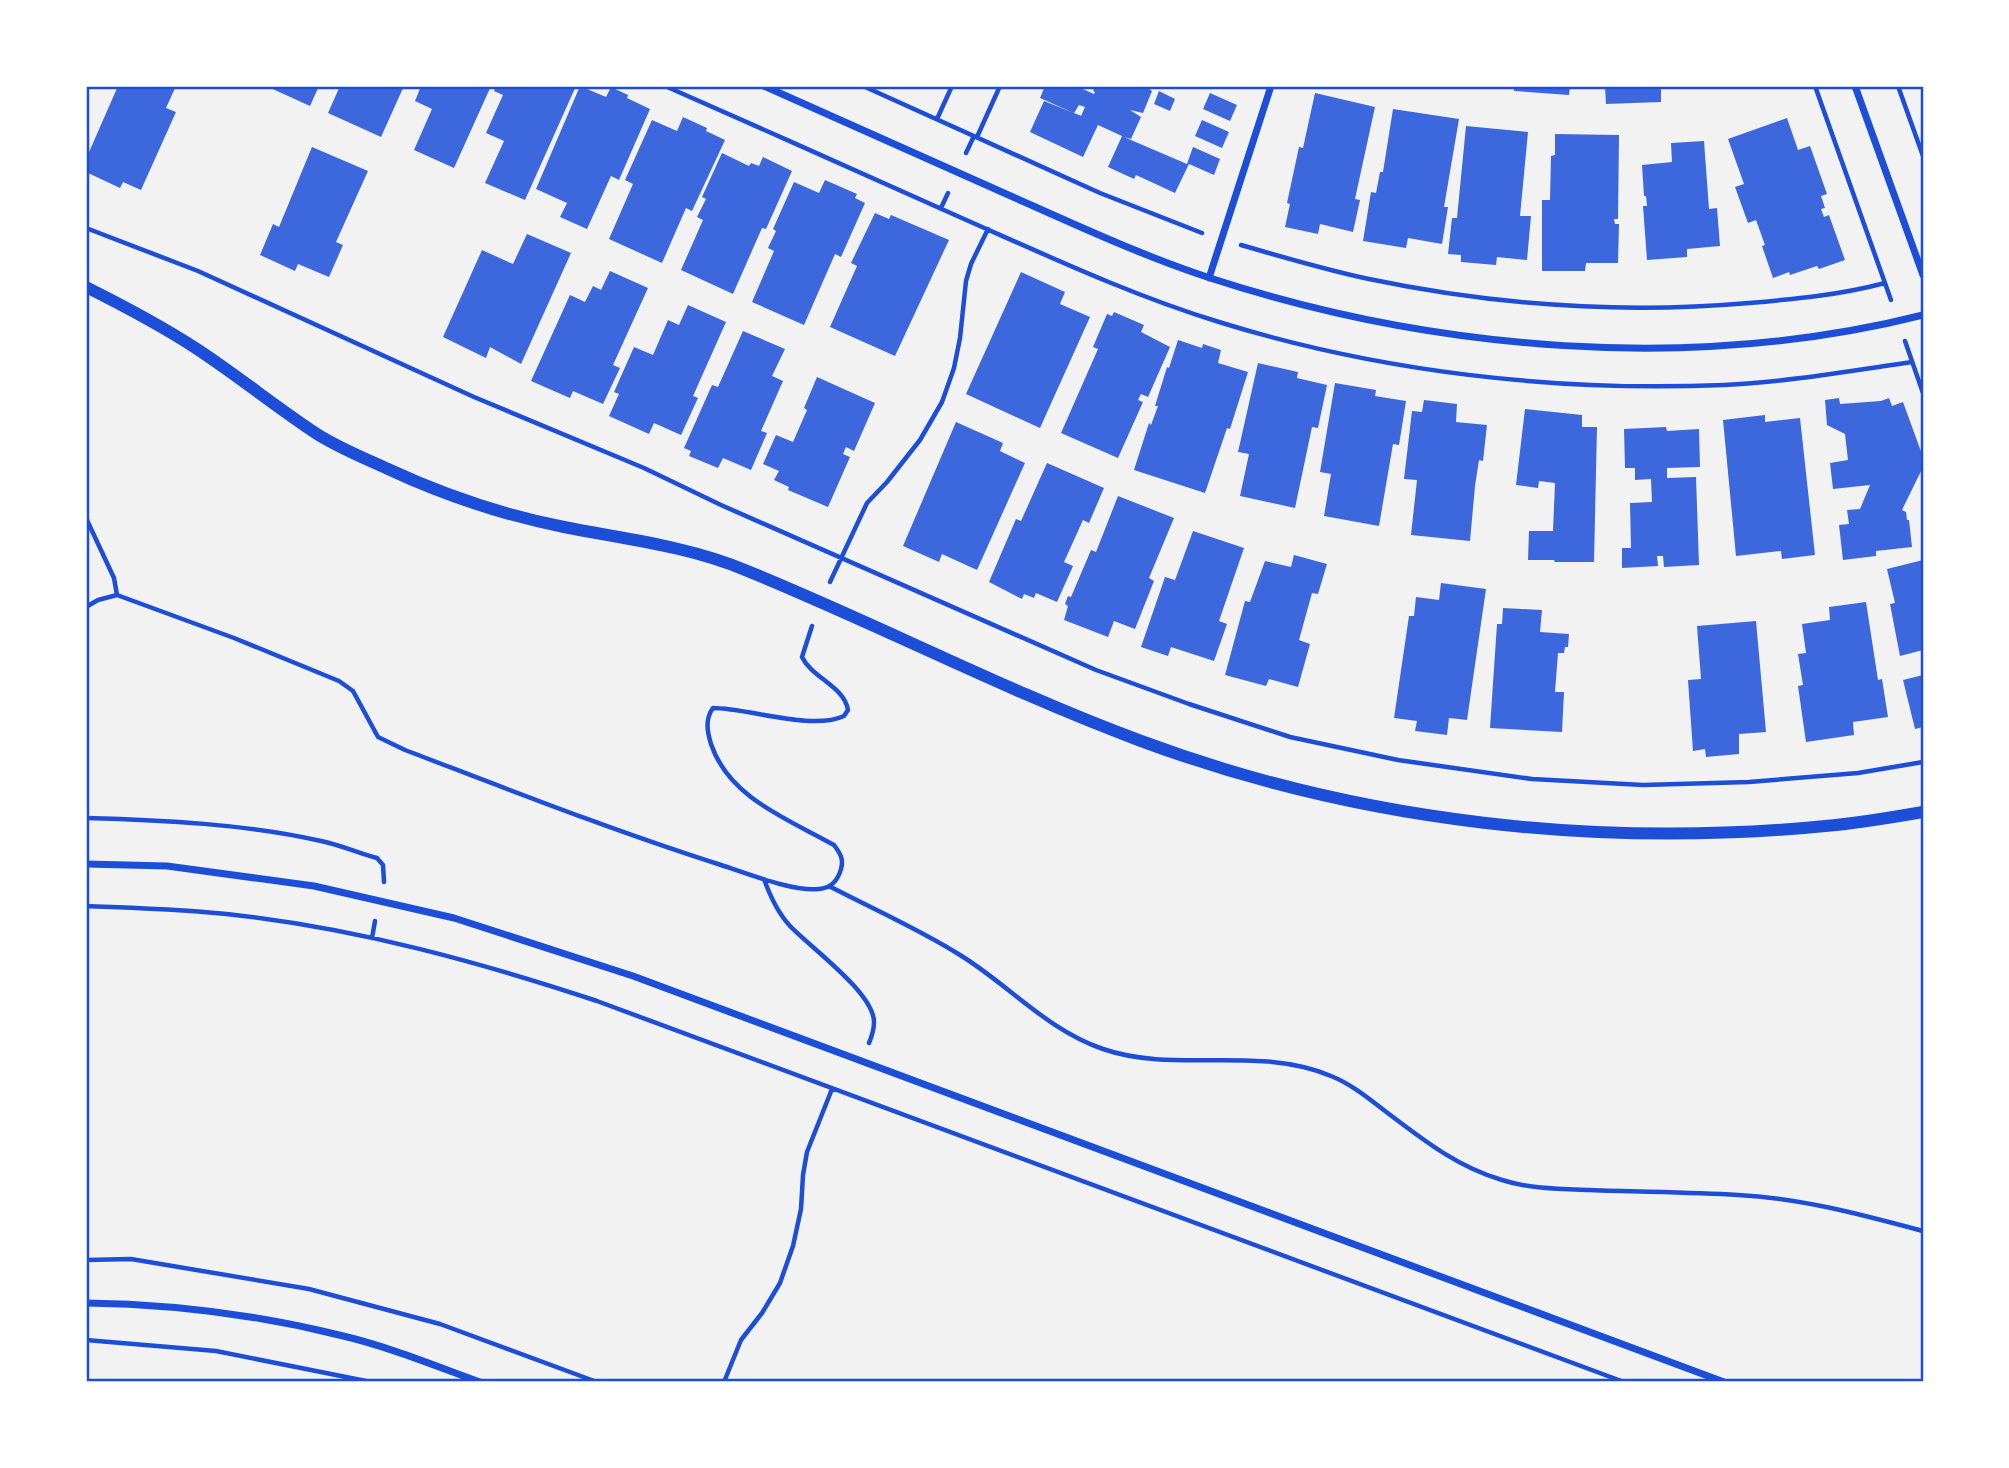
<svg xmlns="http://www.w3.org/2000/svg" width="2009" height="1468" font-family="Literata,serif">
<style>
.building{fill:#3d67dc}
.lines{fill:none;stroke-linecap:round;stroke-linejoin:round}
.path{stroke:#1d4ed8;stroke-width:4.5}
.minor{stroke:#1d4ed8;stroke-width:7}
.tertiary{stroke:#1d4ed8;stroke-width:12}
.neatline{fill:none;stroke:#1d4ed8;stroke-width:2.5}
</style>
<rect width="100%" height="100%" fill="#f2f2f2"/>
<path class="building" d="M118 86H176L166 108 176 112 141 190 123 182 120 188 86 172V159Z
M266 86H319L310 106Z
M340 86H404L381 137 328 113Z
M421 86H491L454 168 414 150 432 109 415 101Z
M496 86H576L525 200 485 183 504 141 486 133 503 95 494 91Z
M580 86 606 97 611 87 628 95 627 98 650 109 619 180 611 176 587 229 560 217 567 203 536 189Z
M1045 86H1076L1094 94 1095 92 1093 91 1095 86H1143L1148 88 1152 91 1143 113 1130 110 1141 117 1131 139 1124 137 1187 164 1193 147 1220 159 1214 175 1189 164 1175 193 1136 175 1134 179 1108 167 1122 136 1098 125 1083 157 1030 132 1044 101 1084 117 1081 116 1085 107 1079 105 1074 113 1040 98Z
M1514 86H1570L1569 95 1514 91Z
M1605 86H1661V102L1606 104Z
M1159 91 1175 99 1170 111 1154 104Z
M1210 93 1237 105 1230 121 1203 109Z
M1315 93 1375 107 1355 199 1360 200 1353 232 1320 224 1318 234 1285 227 1290 204 1287 203 1299 147 1303 148Z
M1393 109 1459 119 1444 207H1448L1442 244 1408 238 1406 248 1363 241 1371 192 1376 193 1380 172H1383Z
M683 117 707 128 706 131 725 140 692 211 686 208 662 263 609 239 633 184 625 180 652 120 677 131Z
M1787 118 1798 150 1810 146 1827 194 1821 196 1825 208 1821 209 1824 217 1829 215 1845 260 1819 269 1817 266 1790 275 1789 272 1773 278 1762 246 1765 245 1756 220 1748 223 1735 187 1744 184 1728 139Z
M1202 120 1229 132 1222 148 1195 136Z
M1466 126 1528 132 1520 216H1531L1527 260 1497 257 1496 265 1461 262V255L1448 254 1452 218H1457Z
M1555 134 1619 135 1618 219H1614L1615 224H1619L1618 263H1586L1585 271H1542V200H1550L1551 156 1555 155Z
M1704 141 1709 209 1717 208 1720 246 1687 249V257L1647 260 1643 206H1647L1646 196H1644L1642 165 1672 162 1671 143Z
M312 147 368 171 336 242 343 245 329 277 298 264 295 271 260 255 273 224 279 227Z
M722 153 749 166 751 163 759 166 763 157 792 171 766 229 762 228 733 294 681 270 703 220 697 217 706 199 702 197Z
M825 180 857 194 855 198 865 203 841 257 835 254 804 325 752 302 774 251 768 248 776 231 773 229 794 182 819 193Z
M875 213 889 219 891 215 949 240 895 356 830 327 857 266 851 263Z
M527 234 571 253 521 364 490 347 486 358 443 337 482 250 513 264Z
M610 271 648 288 613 365 620 368 603 404 573 391 570 398 531 381 570 295 585 302 593 286 601 290Z
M1021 272 1065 292 1060 304 1090 317 1040 428 966 394Z
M688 305 726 322 693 396 698 398 681 435 654 423 649 434 609 416 619 394 614 392 634 347 653 355 668 320 679 325Z
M1114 312 1144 325 1141 332 1170 347 1148 397 1141 394 1138 400 1143 402 1118 458 1061 433 1098 349 1093 347 1107 314 1112 316Z
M743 331 785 349 772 376 783 381 761 431 767 433 751 470 723 458 718 468 689 456 691 451 684 448 712 385 718 387Z
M1178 340 1202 348 1203 344 1221 350 1218 363 1248 372 1230 429 1227 428 1205 493 1134 470 1149 423 1151 425 1158 406H1155L1167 367 1169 368Z
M1258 363 1298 372 1297 378 1327 385 1318 428 1312 427 1295 508 1240 496 1249 454 1238 452Z
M817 377 875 403 854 451 846 447 843 454 850 457 828 507 788 490 789 487 774 480 779 471 763 464 776 435 793 442 807 410 804 408Z
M1335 383 1376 390 1375 396 1406 401 1399 445 1393 444 1379 526 1324 516 1331 474 1320 472Z
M1839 398 1840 404 1881 401 1889 398 1892 406 1903 402 1923 457V467L1902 510 1906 512 1907 520H1909L1912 547 1876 551V556L1843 560 1839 525 1849 524 1847 510 1860 509 1870 485 1833 489 1830 463 1848 460 1845 434 1827 425 1825 400Z
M1424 400 1457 404 1456 422 1487 425 1483 461 1479 460 1475 486 1470 541 1411 535 1417 480 1404 479 1412 411 1422 412Z
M1525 409 1582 415V427H1597L1594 562H1555L1554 560H1528L1529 531H1553L1555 483 1539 481 1538 488 1516 485Z
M1765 415V422L1800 418 1815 555 1782 559 1781 551 1736 556 1723 420Z
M956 422 1003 443 1000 451 1025 463 977 570 942 554 939 562 903 546Z
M1666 427 1667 431 1699 429 1700 467 1667 468V478L1696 477 1699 565 1664 567 1663 556H1657L1658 566 1622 568V548H1631L1630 503 1652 502 1651 479 1635 480V468H1625L1624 429Z
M1047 463 1104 488 1089 523 1083 520 1064 562 1073 566 1057 602 1036 593 1034 598 1024 594 1022 599 989 582 1016 519 1021 521Z
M1118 496 1174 518 1149 578 1154 581 1135 629 1114 621 1108 637 1064 620 1068 606 1065 604 1068 596 1071 597 1091 550 1096 552Z
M1193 531 1244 548 1219 621 1227 624 1214 661 1171 647 1168 656 1141 647 1165 577 1175 580Z
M1294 555 1327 564 1318 594 1312 593 1299 640 1310 644 1298 687 1269 679 1266 686 1225 675 1245 601 1250 602 1265 561 1291 567Z
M1923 560V650L1900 656 1890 604 1895 603 1887 569Z
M1441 583 1486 589 1467 720 1449 718 1447 735 1415 731 1417 721 1394 718 1409 616H1414L1416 597 1439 600Z
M1866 602 1878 680 1882 679 1888 717 1853 722 1854 735 1806 742 1798 686 1803 685 1798 654 1806 653 1802 624 1830 620 1829 607Z
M1503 608 1542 610 1540 632 1569 634 1568 647H1565L1564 653H1558L1555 692H1564L1562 732 1490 728 1497 624H1502Z
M1756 621 1766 732 1739 734V754L1706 757 1705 749 1693 751 1688 680 1701 679 1697 626Z
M1923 675V727L1915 729 1903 680Z"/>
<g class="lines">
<path class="path" d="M665 86C765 130 864 174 964 219 1048 256 1131 295 1219 322 1380 372 1555 392 1724 385 1787 382 1850 371 1912 362
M863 86 1100 193 1202 233
M1815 86 1891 300
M1898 86 1923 156
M937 119 952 86
M977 137 1000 86
M966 153 974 136
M941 208 948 193
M86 228 198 271 474 397 644 468 721 505 1096 670 1189 704 1290 737 1398 760 1532 779 1643 785 1749 782 1858 773 1923 762
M1241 245C1283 257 1326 270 1369 279 1493 305 1622 314 1749 303 1795 299 1840 295 1885 283
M1905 341 1923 393
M86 518 114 578 117 595
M830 582 867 503 887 482 920 440 942 402 954 368 960 338 966 281 971 264 988 229
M86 607 98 600 117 595 234 638 339 681 353 691 378 737 405 750C510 790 614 831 721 865 746 873 793 892 819 889 831 888 838 880 841 869 844 859 840 853 834 845 788 819 729 798 711 744 707 731 705 719 713 708 748 708 812 731 844 716L848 710C844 686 812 678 802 657L812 626
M86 818C161 820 247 824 321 841 340 845 359 853 377 858L383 865 384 882
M764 879C770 896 778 913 790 926 810 947 874 993 874 1022 874 1029 872 1036 869 1043
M829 886C873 909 919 929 960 955 1009 985 1047 1030 1103 1049 1175 1074 1260 1045 1331 1076 1351 1084 1368 1098 1385 1111 1422 1139 1457 1167 1502 1180 1530 1189 1560 1189 1590 1190 1639 1192 1688 1192 1738 1195 1801 1198 1863 1215 1923 1231
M86 906C135 908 185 909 235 915 359 929 479 962 597 1001L1624 1382
M372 938 375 921
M86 1260 131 1259 309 1289 440 1324 597 1382
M86 1340 216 1351 371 1382
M724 1382 741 1340 762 1313 780 1283 793 1246 801 1209 803 1175 807 1152 832 1089"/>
<path class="minor" d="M764 86C847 123 930 160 1013 197 1078 226 1143 256 1210 278 1434 351 1693 373 1923 315
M1855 86 1923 275
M1209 278 1271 86
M86 864 167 866 314 886 454 918 633 976 1724 1382
M86 1303C169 1304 258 1315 339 1335 387 1346 433 1365 480 1382"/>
<path class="tertiary" d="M86 287C124 306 162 326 197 349 238 376 276 407 317 434 339 448 364 458 388 469 444 495 503 515 564 527 624 539 688 546 745 570 878 624 1006 691 1141 741 1362 823 1602 849 1836 825 1865 822 1894 817 1923 812"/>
</g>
<rect width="2009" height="1468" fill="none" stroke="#ffffff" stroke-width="175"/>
<rect x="88" y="88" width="1834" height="1292" class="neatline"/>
</svg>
